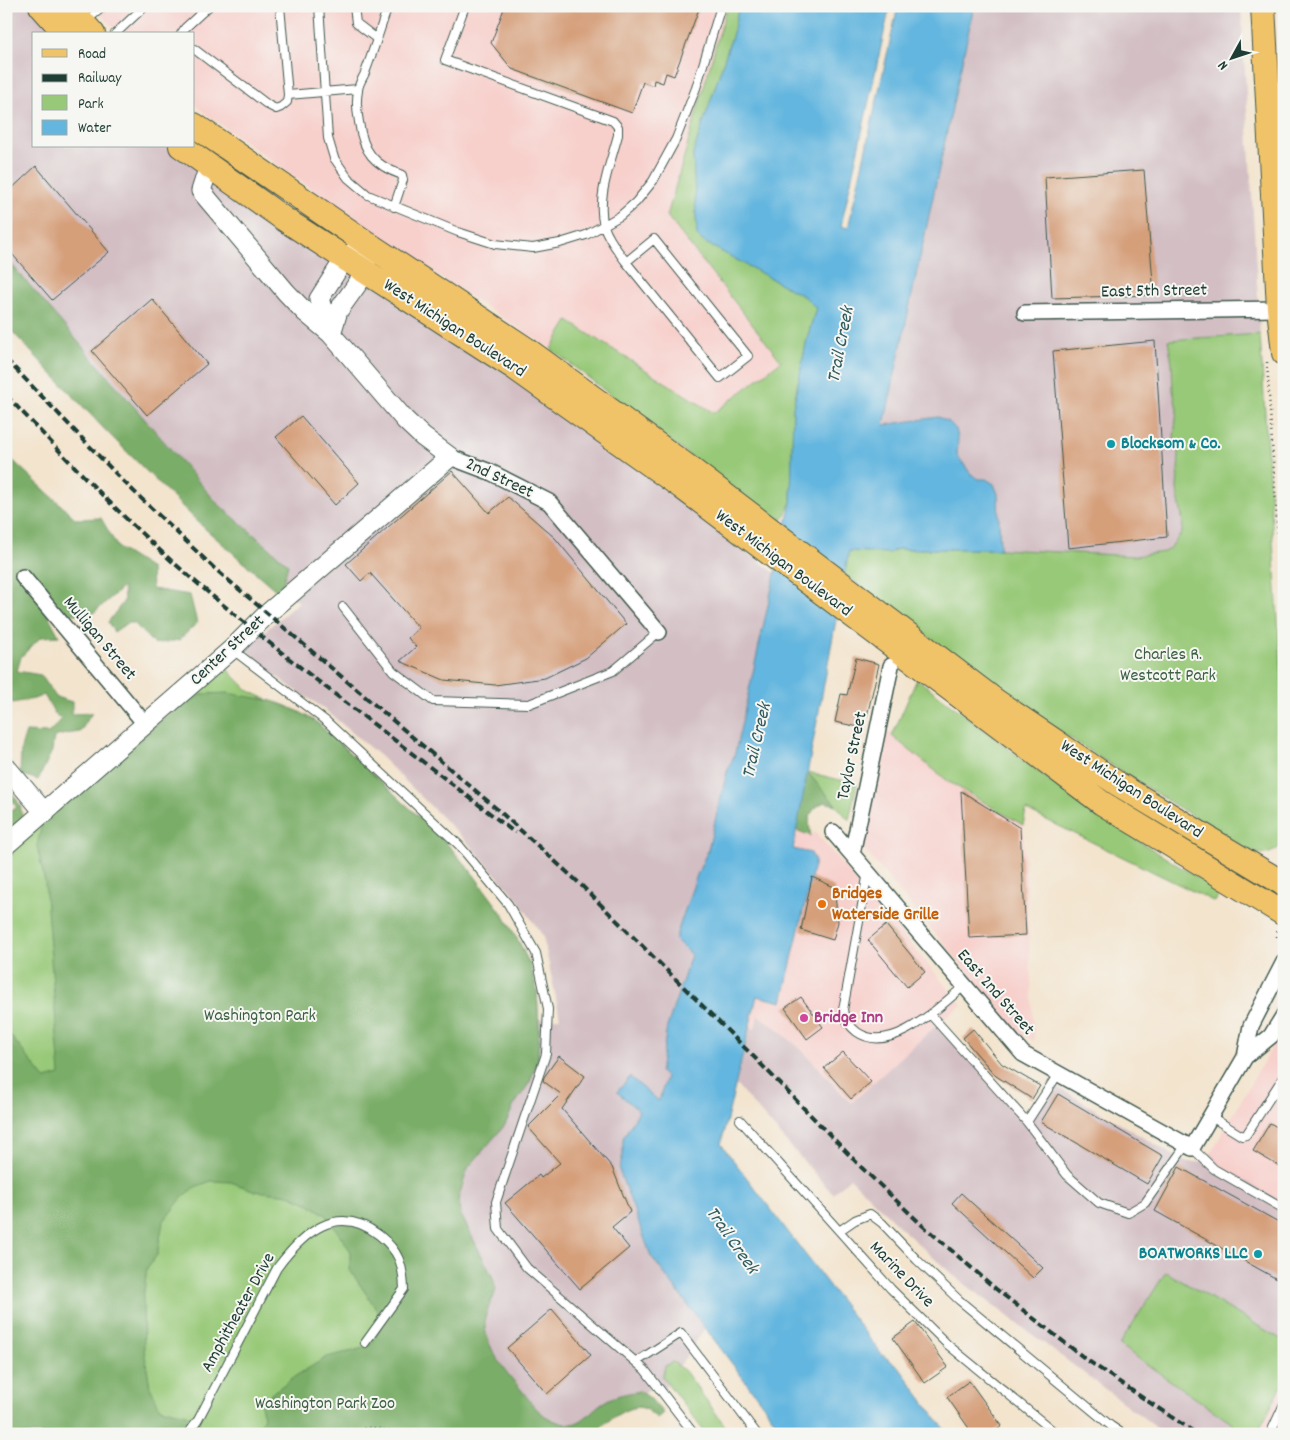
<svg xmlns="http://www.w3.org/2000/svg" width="1290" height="1440" font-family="Dekko,sans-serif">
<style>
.built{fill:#f7d0cc}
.industrial{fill:#d2bec3}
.green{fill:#98c978;stroke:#5c8356}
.forest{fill:#7aad68;stroke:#4c754e}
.water{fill:#64b6df;stroke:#427a8a}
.building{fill:#d59f7a}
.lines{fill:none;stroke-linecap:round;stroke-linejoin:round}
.service-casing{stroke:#3f564b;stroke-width:10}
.minor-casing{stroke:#3f564b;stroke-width:18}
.tertiary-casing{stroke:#3f564b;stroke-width:21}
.primary-casing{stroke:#3f564b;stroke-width:26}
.path{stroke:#3f564b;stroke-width:2.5;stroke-dasharray:1 4;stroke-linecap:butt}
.service{stroke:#fff;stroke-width:8}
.minor{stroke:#fff;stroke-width:15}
.tertiary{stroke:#fff;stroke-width:19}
.primary{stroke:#f1c369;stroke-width:24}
.rail{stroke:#1f3d34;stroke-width:4;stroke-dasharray:8 4;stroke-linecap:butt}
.culture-dot{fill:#0f9aa8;stroke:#f6f6f2;stroke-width:2}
.food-dot{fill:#e8710a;stroke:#f6f6f2;stroke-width:2}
.hotel-dot{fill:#d1479c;stroke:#f6f6f2;stroke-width:2}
.labels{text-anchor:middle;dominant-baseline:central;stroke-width:4;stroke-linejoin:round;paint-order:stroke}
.street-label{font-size:18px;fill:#1f3d34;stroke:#f6f6f2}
.culture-label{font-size:18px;font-weight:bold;fill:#0d838f;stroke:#f6f6f2;text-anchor:start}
.park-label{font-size:18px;fill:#3d6045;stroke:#f6f6f2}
.food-label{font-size:18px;font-weight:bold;fill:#c56008;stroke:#f6f6f2;text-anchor:start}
.hotel-label{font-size:18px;font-weight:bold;fill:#b23c85;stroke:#f6f6f2;text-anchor:start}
.water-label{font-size:19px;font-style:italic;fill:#305b5f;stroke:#f6f6f2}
</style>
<rect width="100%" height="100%" fill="#f6f6f2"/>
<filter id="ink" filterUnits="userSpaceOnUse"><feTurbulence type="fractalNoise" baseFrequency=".02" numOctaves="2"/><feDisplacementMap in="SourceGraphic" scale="10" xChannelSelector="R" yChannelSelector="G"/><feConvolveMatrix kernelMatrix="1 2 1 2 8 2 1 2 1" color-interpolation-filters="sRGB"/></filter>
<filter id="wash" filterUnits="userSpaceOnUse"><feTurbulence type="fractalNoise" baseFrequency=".0096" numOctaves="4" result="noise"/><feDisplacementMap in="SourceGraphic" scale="20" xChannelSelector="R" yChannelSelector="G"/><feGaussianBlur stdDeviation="1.12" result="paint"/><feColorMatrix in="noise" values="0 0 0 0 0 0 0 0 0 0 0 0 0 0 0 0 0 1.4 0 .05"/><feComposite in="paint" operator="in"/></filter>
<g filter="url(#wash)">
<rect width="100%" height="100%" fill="#f3e4ce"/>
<path class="built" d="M93 6H727L667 216 781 361 714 413 569 321 551 349 438 276 350 216 210 117 194 104V34H120Z
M887 731 949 782 1023 825 1034 1041 1019 1033 863 848Z
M796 830 811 836 815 832 962 1005 939 1023 851 1104 802 1050 776 1028 759 1016 755 1029 750 1027 757 996 782 1002 815 861 811 853 793 849Z
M1284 1026V1203L1219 1166 1211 1153Z
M1282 1387 1284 1388V1434H1257Z"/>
<path class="industrial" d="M6 6H40L66 34H34V146H171L543 399 775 573 735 753 727 772 708 850 697 875 691 955 667 1027 666 1077 660 1101 639 1111 623 1138V1155L619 1170 651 1256 705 1328 679 1367 673 1362 662 1376 668 1384 657 1394 652 1387 644 1393 640 1391 605 1401 583 1419 575 1424H564L551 1419 538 1411 511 1378 497 1358 490 1345 485 1324 486 1314 495 1293 496 1287 493 1278 461 1215 459 1206 460 1193 468 1168 505 1125 513 1107 530 1082 539 1025V1019L560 1018 543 936 516 897 468 843 381 757 322 707 288 685 264 667 245 648 299 602 282 588 288 564 217 503 6 258Z
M974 6H1241L1260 334 1168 340 1172 363 1173 390 1177 409 1174 438 1179 454 1177 489 1183 522 1182 533 1178 540 1169 549 1164 552 1135 556 1000 549 998 494 986 479H979L971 474 963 464 957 455 958 438 884 425Z
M758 1015 776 1028 802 1050 851 1103 939 1023 1027 1122 1052 1084 1185 1162H1200L1211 1153 1220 1166 1284 1203V1341L1166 1273 1119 1345 1247 1434H1165L953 1275 905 1232 850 1178 833 1194 736 1085 750 1027 755 1029Z"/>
<path class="green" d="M727 6H739L733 33 693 154 697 236 704 242 805 297 816 308 807 339 793 408 791 502 780 525 551 349 568 321 714 413 781 361 667 216Z
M1260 334 1284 716V842C1272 856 1263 856 1247 850L1122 772 1029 711 844 574 849 551 889 553 897 549H1000L1135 556 1164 552 1169 549 1182 533 1183 522 1177 489 1179 454 1174 438 1177 409 1173 390 1172 363 1168 340Z
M224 666 249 691 268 700 298 711 314 720 443 839 473 874 504 916 519 942 530 965 537 992 539 1025 538 1058 530 1082 470 1158 450 1200 481 1345 547 1428 578 1434H6V855Z
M917 679 1085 807 1220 892 1215 902 1026 810 1023 825 949 782 892 736Z
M807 772 857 784 849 820Z
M1166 1272 1284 1341V1388L1281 1387 1257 1434H1247L1119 1345Z
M673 1362 685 1371 731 1434H706L662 1376 665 1366Z"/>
<path class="forest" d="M6 258 217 503 288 564 282 588 279 593 202 526 108 433 6 325Z
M6 454 76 519 101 518 118 548 151 569 152 589 190 595 197 623 179 640 154 644 134 623H127L114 632 108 622 124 601 123 587 90 616 61 612 48 615 59 636 41 637 21 657 17 671 41 675 56 697 72 702V714L92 713 80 732 66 734 54 737 52 751 38 780 20 774 21 748 26 732 48 733 61 720 55 714 44 695 34 699 12 703 10 687 6 683Z
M228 693C241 696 254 697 267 700 283 703 299 712 314 720L443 839 473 874 504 916 519 942 530 965 537 992 539 1025 538 1058 530 1082 513 1107 505 1125 468 1168 460 1193 459 1206 461 1215 493 1278C494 1283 497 1288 495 1293 491 1306 484 1311 485 1326 488 1352 507 1373 523 1392 528 1398 532 1405 538 1410 546 1418 560 1425 572 1424 585 1422 593 1408 604 1402 614 1395 629 1393 640 1391L650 1398 663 1413 657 1418C653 1415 648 1410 643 1408 628 1403 604 1424 593 1434H257L264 1416 260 1402 294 1377 327 1357 368 1347 376 1337 383 1319 350 1270V1250L326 1215 309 1204 289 1195 255 1191 231 1182 211 1181 195 1187 181 1199 163 1222 157 1255 147 1268 143 1300 144 1349 150 1387 160 1408 186 1414 213 1434H6V1030L45 1079 60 1075 45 883 37 846 42 823 174 709 203 694Z
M807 772 836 805 824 802C807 812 808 819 811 836L796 830Z
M6 786C15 797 22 803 22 818L14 826 6 838V830L9 821 6 811 17 808 6 790Z"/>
<path class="water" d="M739 6H890L841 226 848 228 898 6H974L884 425 938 417 949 422 956 429 958 438 957 455 971 474 979 479H986L994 484 998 494 1000 549H897L889 553 849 551 793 849 811 853 815 861 782 1002 757 996 721 1144 882 1355 898 1366 948 1434H785L651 1256 619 1170 623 1155V1138L639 1111 617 1092 630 1077 659 1101 666 1077 660 1072 667 1027 691 955 675 939 697 875 708 850 727 772 735 753 791 502 793 408 807 339 816 308 805 297 704 242 697 236 693 154 733 33Z"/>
<g id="blocks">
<path class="building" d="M505 6H700L674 76 666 73 663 83 654 80 653 86 643 82 632 113 512 69 491 43Z
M36 166 109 252 52 300 6 247V194Z
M1144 170 1154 295 1052 298 1045 177Z
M152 299 207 364 147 415 92 351Z
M1155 341 1167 537 1068 548 1053 351Z
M301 416 359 483 335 505 276 437Z
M452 471 489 513 508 497 555 538 626 624 586 658 545 678 495 685 444 680 400 661 416 647 408 638 419 628 370 573 361 581 346 564Z
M856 658 879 664 867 716 861 715 859 727 835 722 841 694 847 695Z
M961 791 1020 828 1026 935 969 938Z
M812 877 834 887 838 922 833 940 801 930Z
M886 925 925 972 907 987 868 940Z
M801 997 823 1027 807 1039 785 1008Z
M973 1029 1002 1064 1040 1086 1032 1099 996 1076 963 1038Z
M843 1052 871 1082 851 1099 824 1068Z
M559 1056 585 1076 562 1109 612 1167 630 1212 612 1227 629 1248 580 1289 505 1203 539 1175 541 1178 560 1163 528 1127 561 1094 543 1081 544 1077Z
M1058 1094 1163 1156 1147 1184 1041 1122Z
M1270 1123 1284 1131V1169L1253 1151Z
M1179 1167 1284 1225V1283L1155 1211Z
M961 1193 1043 1268 1033 1278 952 1203Z
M552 1309 591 1355 547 1394 507 1348Z
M915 1322 948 1367 925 1383 893 1338Z
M969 1381 1002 1426 991 1434H973L947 1397Z"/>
</g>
</g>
<g filter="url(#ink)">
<use href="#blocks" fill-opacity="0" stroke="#3f564b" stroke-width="1"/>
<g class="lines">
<defs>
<path id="service" d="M319 6 328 138 334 158 348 178 368 195 458 232 495 244 533 248 560 243 586 235 620 216 636 202 653 181 676 139 696 88 721 6
M354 6 356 23 377 39C373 51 369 62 365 73 363 78 358 84 358 91 356 101 357 112 359 122 363 152 374 165 402 175L403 180 394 207
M465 6 445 60 613 121 618 127V135C611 162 596 198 604 226 608 239 618 251 626 262L720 378 748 356 654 239 626 262
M86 21 104 6
M115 34 145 6
M181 34 185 28 209 6
M377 39 388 6
M194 49 268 105 276 109 281 107 287 102 288 95 280 6
M288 95 358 89
M343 607 393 671 433 701 529 704 613 671 659 632
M233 650 327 722 459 845 508 904 536 953 548 1009 546 1054 496 1202 498 1229 527 1268 645 1370 694 1434
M868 872 843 1010C845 1020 849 1026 857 1032 891 1056 940 1006 964 986
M930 1014 1027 1122 1067 1175 1099 1203 1128 1213 1145 1203 1186 1145
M1274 1092 1284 1097
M1210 1116 1242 1136 1246 1135 1284 1076
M740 1120 891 1289 948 1345 1057 1434
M1027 1122 1058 1074
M1192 1148 1214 1169 1284 1209
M839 1231 855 1220 870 1214 882 1223 917 1260 959 1300 1111 1426 1123 1434
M636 1362 681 1333 757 1434
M188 1434 198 1420 277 1268C303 1233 337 1202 379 1235 399 1251 403 1264 404 1289L365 1343
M1275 1434 1271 1432 1284 1404"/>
<path id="minor" d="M1025 313 1284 309
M450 457 490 472 549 502 659 632
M23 577 146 725
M833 832 1023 1054 1192 1148 1245 1057 1271 1036 1284 1015
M852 854 891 666
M1245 1057 1251 1026 1284 962"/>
<path id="tertiary" d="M209 166 201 191 286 292 305 312 330 333
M331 334 338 311 366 272V258
M6 767 45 813
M6 845 232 649 267 614 450 457 423 437 405 420 331 334 319 299 345 258 355 251"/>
<path id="primary" d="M41 6 66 34
M68 6 93 34
M1263 6 1279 308 1284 353
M194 125 365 242 526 349 688 467 997 702 1118 784 1284 884
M181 146 284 219 515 368 683 488 1102 803 1284 914"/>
</defs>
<use href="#service" class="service-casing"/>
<use href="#minor" class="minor-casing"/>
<use href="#tertiary" class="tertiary-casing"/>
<use href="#primary" class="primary-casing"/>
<path class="path" d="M1267 362 1284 634
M1277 931V937L1284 943
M350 1434C366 1423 381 1429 398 1434"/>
<use href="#service" class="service"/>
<use href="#minor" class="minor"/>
<use href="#tertiary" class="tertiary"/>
<use href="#primary" class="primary"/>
<path class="rail" d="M6 359 122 480 214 568 497 809 578 882 756 1059 861 1167 922 1225 996 1289 1087 1360 1137 1394 1197 1434
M6 395C70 462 132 529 203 588 304 674 411 751 515 833"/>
</g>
</g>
<g class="culture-dot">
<circle cx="1111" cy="444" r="5"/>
<circle cx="1258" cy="1254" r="5"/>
</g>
<circle class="food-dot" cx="822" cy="904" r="5"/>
<circle class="hotel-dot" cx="804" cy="1018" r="5"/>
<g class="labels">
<g class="street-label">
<text transform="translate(1154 292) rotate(-1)">East 5th Street</text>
<text transform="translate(454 329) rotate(33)">West Michigan Boulevard</text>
<text transform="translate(499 479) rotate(25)">2nd Street</text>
<text transform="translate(783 564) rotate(37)">West Michigan Boulevard</text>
<text transform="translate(99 639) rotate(50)">Mulligan Street</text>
<text transform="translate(228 651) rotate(-43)">Center Street</text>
<text transform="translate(853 756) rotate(-78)">Taylor Street</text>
<text transform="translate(1131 790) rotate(33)">West Michigan Boulevard</text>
<text transform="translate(995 993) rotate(49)">East 2nd Street</text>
<text transform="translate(901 1275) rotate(46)">Marine Drive</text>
<text transform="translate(239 1313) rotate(-61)">Amphitheater Drive</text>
</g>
<g class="culture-label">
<text x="1121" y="444">Blocksom &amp; Co.</text>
<text x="1248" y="1254" text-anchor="end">BOATWORKS LLC</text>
</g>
<g class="park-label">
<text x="1168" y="655">Charles R.<tspan x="1168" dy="21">Westcott Park</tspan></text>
<text x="260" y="1016">Washington Park</text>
<text x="325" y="1404">Washington Park Zoo</text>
</g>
<g class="food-label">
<text x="832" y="894">Bridges<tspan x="832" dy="21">Waterside Grille</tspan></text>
</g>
<g class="hotel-label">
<text x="814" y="1018">Bridge Inn</text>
</g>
<g class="water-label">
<text transform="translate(842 345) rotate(-79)">Trail Creek</text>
<text transform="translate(758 741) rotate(-77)">Trail Creek</text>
<text transform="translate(731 1241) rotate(55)">Trail Creek</text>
</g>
</g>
<rect width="1290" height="1440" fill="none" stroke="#f6f6f2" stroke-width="25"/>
<rect x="32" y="32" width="162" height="115" fill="#f6f6f2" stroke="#a0aca6"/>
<rect x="42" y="49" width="25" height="8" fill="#f1c369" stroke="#a0aca6"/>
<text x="78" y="58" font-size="15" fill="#1f3d34">Road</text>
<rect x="42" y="74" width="25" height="8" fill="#1f3d34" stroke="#a0aca6"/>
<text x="78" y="82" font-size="15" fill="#1f3d34">Railway</text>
<rect x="42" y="95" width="25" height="15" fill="#98c978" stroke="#a0aca6"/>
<text x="78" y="108" font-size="15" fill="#1f3d34">Park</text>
<rect x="42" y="120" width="25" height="15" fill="#64b6df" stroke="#a0aca6"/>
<text x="78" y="132" font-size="15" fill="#1f3d34">Water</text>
<g transform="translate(1232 58) rotate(230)" stroke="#f6f6f2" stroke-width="4" paint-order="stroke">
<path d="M0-4L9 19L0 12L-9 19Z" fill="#1f3d34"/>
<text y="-8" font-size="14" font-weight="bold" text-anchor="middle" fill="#1f3d34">N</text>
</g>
</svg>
